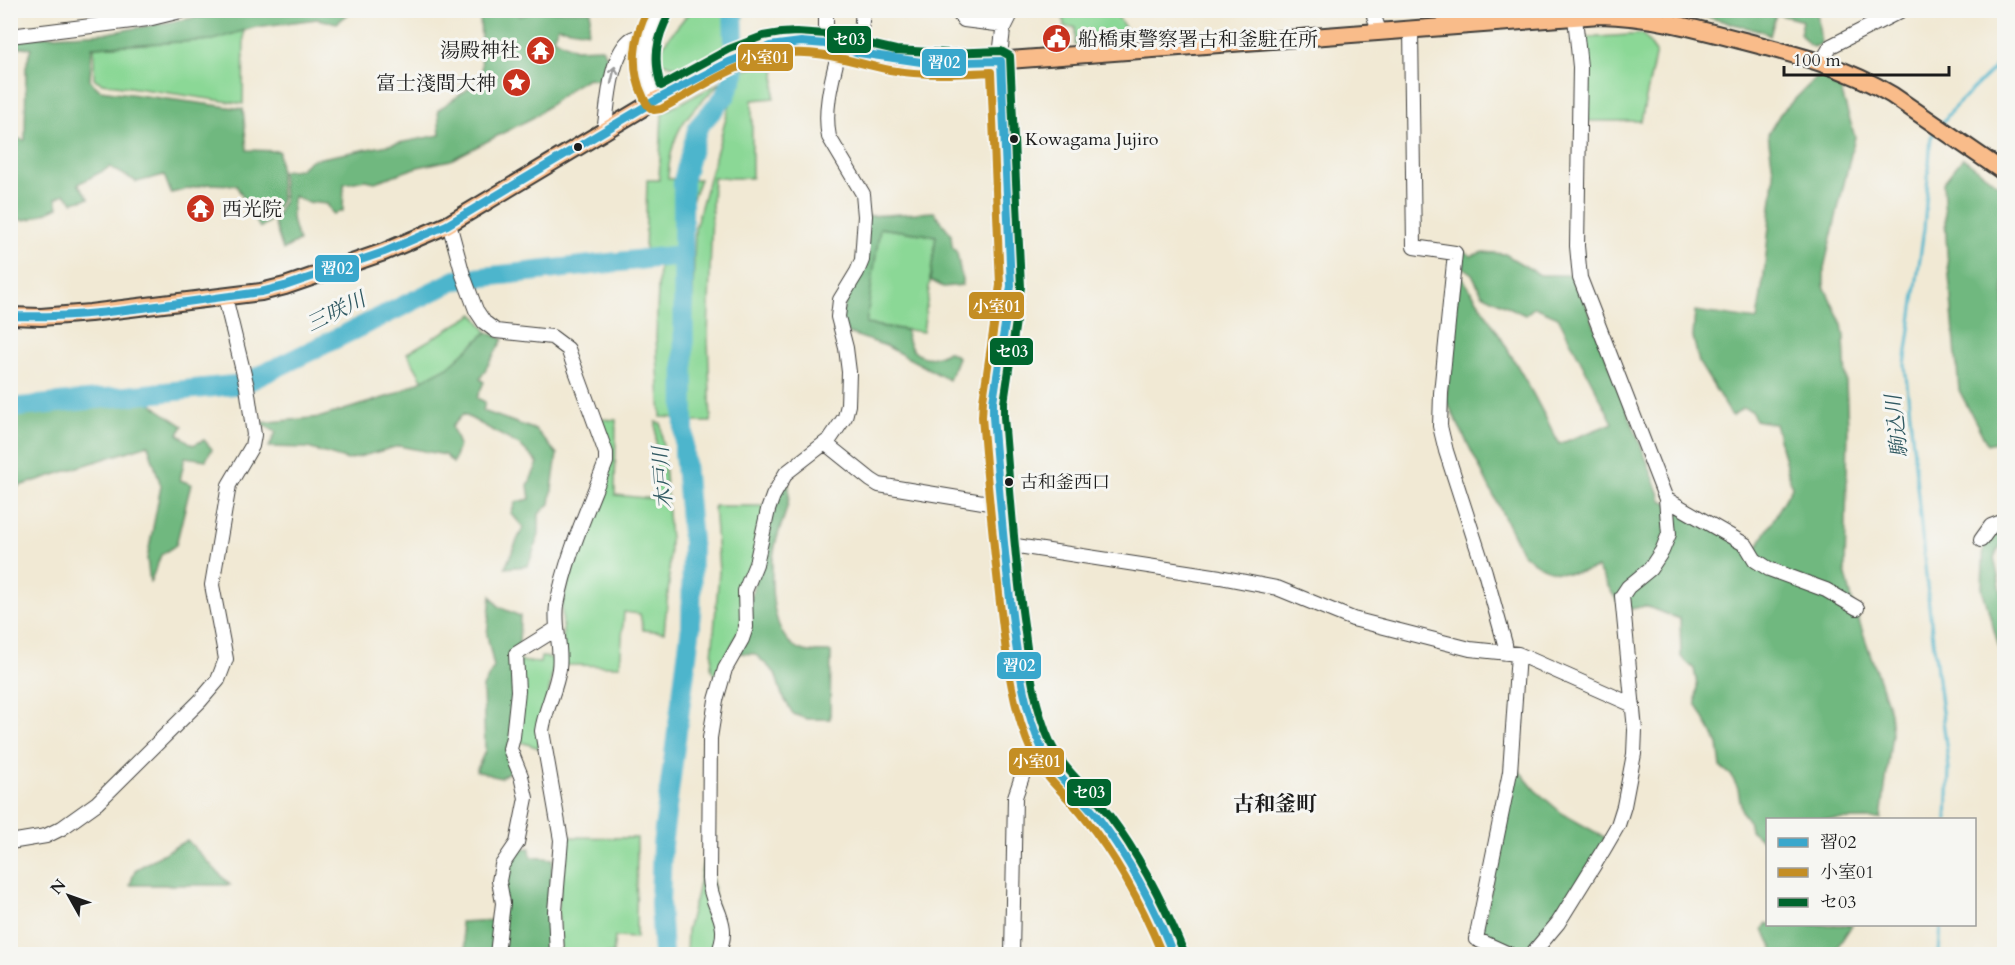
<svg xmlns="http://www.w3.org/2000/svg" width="2015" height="965" font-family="Cardo,'Noto Serif JP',serif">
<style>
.green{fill:#8bd896;stroke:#547a59;stroke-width:1.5}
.forest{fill:#70b87f;stroke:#466a4e;stroke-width:1.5}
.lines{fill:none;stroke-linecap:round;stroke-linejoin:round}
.stream{stroke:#4eb5cc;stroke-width:3}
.river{stroke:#4eb5cc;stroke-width:20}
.minor-casing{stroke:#3c3b38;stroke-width:16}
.major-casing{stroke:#3c3b38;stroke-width:20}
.minor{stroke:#fff;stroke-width:14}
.major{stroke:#f9bc8a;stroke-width:16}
.bus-1-casing{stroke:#f6f6f2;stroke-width:12}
.bus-2-casing{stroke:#f6f6f2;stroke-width:12}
.bus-3-casing{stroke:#f6f6f2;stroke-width:12}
.bus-1{stroke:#39a7cc;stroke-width:8}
.bus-2{stroke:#c48e24;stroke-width:8}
.bus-3{stroke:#00652e;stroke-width:8}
.oneway{stroke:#999}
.bus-dot{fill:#1c1c1c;stroke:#f6f6f2;stroke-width:2}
.labels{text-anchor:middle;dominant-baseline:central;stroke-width:6;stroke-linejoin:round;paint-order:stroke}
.bus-label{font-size:18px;fill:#1c1c1c;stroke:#f6f6f2;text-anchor:start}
.poi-label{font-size:20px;fill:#1c1c1c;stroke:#f6f6f2;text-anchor:start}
.water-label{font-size:21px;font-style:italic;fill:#305962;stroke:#f6f6f2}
.neighbourhood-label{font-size:21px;font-weight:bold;fill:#1c1c1c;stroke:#f6f6f2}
.line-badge{stroke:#f6f6f2;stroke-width:2}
.badge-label{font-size:16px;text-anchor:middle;font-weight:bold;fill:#fff}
</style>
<rect width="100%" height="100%" fill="#f6f6f2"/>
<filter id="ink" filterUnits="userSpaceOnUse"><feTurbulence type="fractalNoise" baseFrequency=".0167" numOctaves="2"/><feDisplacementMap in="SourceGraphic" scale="12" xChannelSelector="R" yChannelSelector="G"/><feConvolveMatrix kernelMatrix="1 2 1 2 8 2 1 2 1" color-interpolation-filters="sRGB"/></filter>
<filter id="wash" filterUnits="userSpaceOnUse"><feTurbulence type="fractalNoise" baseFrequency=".008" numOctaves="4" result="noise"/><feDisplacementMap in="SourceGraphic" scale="24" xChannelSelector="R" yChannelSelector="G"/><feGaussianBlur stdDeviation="1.35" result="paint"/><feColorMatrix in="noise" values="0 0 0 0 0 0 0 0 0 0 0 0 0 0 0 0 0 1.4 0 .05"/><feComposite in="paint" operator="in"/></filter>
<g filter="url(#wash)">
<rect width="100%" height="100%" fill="#f1e9d4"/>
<path class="green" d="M690 10 744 11 738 40 686 70 658 61C661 40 679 28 690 10Z
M1063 11H1114L1134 41 1075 45V27H1064Z
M244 30 243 104 102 83 94 79V47L213 40Z
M1643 34 1656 52 1641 121H1582L1584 38Z
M776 61 774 98 752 100V178H713L708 338 711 422H689L695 228 739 72Z
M723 81C688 114 671 127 668 178L683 181 700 179 683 226 685 252 645 255 647 180H659L662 113Z
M879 228 936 236 923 332 866 324Z
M684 260 681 418 661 417 656 338 659 263Z
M474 314 487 332 448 367 423 381 407 353Z
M600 419 616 420 615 495 655 499 656 422 661 423 670 539 669 584 664 632 643 630 640 614 624 612 620 666 564 665 562 606 570 573 610 464Z
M714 506H765L740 627 717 680 711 668 719 571Z
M541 657 555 658 539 748 515 740 519 661 540 663Z
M566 837 637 838 636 938 615 937 613 954H560L558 911Z
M707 842 720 934 714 954H686L687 930 697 893Z"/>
<path class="forest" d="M233 11H359L351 12 337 23 317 19 256 27 213 40 92 47 90 81 100 90 243 109 247 150 279 151 281 199 271 220 260 228 236 185 208 184 171 193 164 175 137 182 110 167 78 184 89 198 73 202 65 194 56 198 58 207C42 214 28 224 11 218V138L25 140 26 67 31 48 11 46V38L108 33Z
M480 11H518L520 16 534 11H591L588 32 558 27 553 38 575 49 602 48 610 61 604 81 588 78 573 87 534 117 451 160 418 167 375 182 365 180 344 184 343 211 333 214 327 204 306 202 294 196C289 213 293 226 299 241L283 250 274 222 284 200 282 171 300 169 311 160 440 135 438 110 482 79Z
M1691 11H1817L1821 44 1814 47 1809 45 1800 34 1803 21 1776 14 1770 36 1764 32 1692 13Z
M1820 74 1838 80 1855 137 1824 268V286L1842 324 1844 337 1848 428 1845 571 1853 603 1890 712 1892 733 1881 819 1768 820 1767 844 1750 830 1748 820 1742 812 1738 789 1731 775 1721 767 1718 745 1696 703 1697 685 1694 669 1681 657 1680 619 1645 606 1623 611 1597 568C1567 578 1546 574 1522 553L1446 400 1457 270C1495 325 1529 383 1559 444L1613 423 1558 317 1535 307 1525 315 1482 294 1472 274 1457 263 1452 250 1461 249 1471 256 1483 252 1505 254 1540 275H1575L1662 500 1748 545 1758 546 1792 487 1775 424 1755 420 1752 411 1743 408 1732 416 1699 363 1693 337 1695 311 1757 320 1764 275 1774 178 1768 134 1780 114Z
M1963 158 2004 189V440L1987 444 1959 390 1947 253 1943 183Z
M934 212 951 234 952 246 957 253 963 285 943 287 930 280 936 236 880 228 866 324 906 330C908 355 926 365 948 351L958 357 949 380 886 346 848 333 840 318 851 285 868 216Z
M487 332 503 339 480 379 484 382 477 398 485 402 483 411 536 430 557 454 550 504 539 514V535L528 566 505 568 523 527 511 513 516 502 530 499 528 485 538 463 521 446 463 414 452 427 459 445 453 463 445 455 399 446 348 460 308 448 269 447 276 432 260 423 321 417 393 395 448 367Z
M148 399 158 409 183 426 178 434 193 445 204 440 212 449 206 460 185 457 180 480 191 484 176 545 161 555 150 583 147 559 161 486 148 445 10 489 11 413Z
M787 479C795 500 779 525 775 546 769 574 768 641 804 651 812 653 822 651 831 652L830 719H807L793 714 782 695 775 673 755 654 738 653 771 511Z
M2004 524V540L1994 557 2004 606V665L1982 588 1984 540Z
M491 596 499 607 520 616 515 768 500 778 476 771 485 751 483 687 494 667 487 635Z
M1517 768 1535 790 1563 814 1606 838 1574 892 1528 954H1522L1481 935Z
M187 840 230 885H130L135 870Z
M530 848 531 857 553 859 549 911 550 954H467L460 922 497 920 502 882 516 849Z
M1767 923 1768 924 1852 925 1833 954H1772L1773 948 1763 929Z"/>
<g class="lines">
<path class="stream" d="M1942 123 1953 109 2004 58
M1936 131 1931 137 1924 229 1905 365 1929 606 1949 769 1947 820
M1939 954 1941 924"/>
<path class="river" d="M10 408 243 384 456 280 682 255
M663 954 660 903 662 845 691 626 692 542 684 453 683 181 698 127 726 95 735 73 733 10"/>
</g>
</g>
<g filter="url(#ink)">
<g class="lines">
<defs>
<path id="minor" d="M956 10 964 20 1004 25
M1013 10 1003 30 1001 47 1003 137 1011 286 993 402V417C999 484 1004 550 1012 616 1018 660 1024 708 1042 749 1053 772 1075 789 1091 809 1126 853 1153 902 1173 954
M1372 10 1379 31
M1411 29 1414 247 1455 253 1441 393 1440 426 1446 451 1485 572 1505 644 1506 653
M10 36 148 19 185 10
M826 44V10
M859 53 863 10
M1821 63 1831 46 1902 10
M656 100C640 70 642 39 660 10
M604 132C608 107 609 59 629 41 634 36 640 38 647 39
M447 225 451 231 463 275 476 310 484 322 496 331 552 337 568 349 606 453V462C588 509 566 556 557 605 554 627 562 648 559 669 556 690 545 709 542 731L561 840 555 911 557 954
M825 443 871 480 879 485 1001 505
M1666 499 1746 545 1755 560 1769 569 1826 590 1857 608
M1981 540 1991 526 2004 521
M1004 544 1220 577 1277 588 1353 619 1470 649 1518 654 1633 705
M10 842 46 836 62 828 97 803 200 701 218 680 226 659 212 585 229 485 252 446 254 435 247 387 225 297
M497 954 503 903 499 881 502 865 517 843 526 798 521 776 510 749 513 737 518 691 516 654 556 629
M718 954C733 920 710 909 709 878L710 738 716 700 725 669 742 639 746 627 745 591 756 564 768 510 773 496 786 473 830 439 845 417 848 405 849 372 846 348 838 317 840 300 857 272 862 260 865 216 863 194 829 137C823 108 833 76 840 47
M1012 954 1015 797 1029 756 1043 750
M1509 954 1476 939 1510 772 1518 654
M1532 954 1558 923 1604 849 1618 825 1624 806 1634 754 1635 730 1622 596 1628 587 1650 569 1662 551 1669 534 1666 499 1580 278 1577 246 1580 67 1575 17"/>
<path id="major" d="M10 316 41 317 90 313 261 292 285 286 384 252 447 225 656 100 729 62 770 46 801 42 826 44 859 53 894 60 928 63 983 62 1600 15C1647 16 1690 27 1736 39 1790 53 1844 66 1892 95L2004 172"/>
</defs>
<use href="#minor" class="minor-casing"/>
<use href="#major" class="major-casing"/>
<use href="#minor" class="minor"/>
<use href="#major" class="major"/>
<defs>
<path id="bus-1" d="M10 316C94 319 178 302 261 292L285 286 384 252 447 225 656 100 729 62 770 46 801 42 826 44 859 53 928 63 1001 61 1011 286 993 402V417C999 488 1004 559 1014 630 1019 669 1025 712 1042 749 1054 776 1081 796 1099 819 1130 860 1154 906 1173 954"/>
<path id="bus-2" d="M648 10C633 37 630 69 643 96 646 103 647 107 654 110L661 109C699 89 738 61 781 54 818 48 855 63 890 70 923 76 958 74 991 72L1000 285 983 400 982 417C987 479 993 541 1000 603 1006 653 1011 707 1032 753 1044 778 1067 795 1084 817 1117 858 1142 905 1162 954"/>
<path id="bus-3" d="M669 15C656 38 653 60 661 86L729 49 763 36 781 33 797 32 826 34 896 50 948 53 1001 51 1010 56 1021 287 1004 403V417C1010 486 1014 556 1024 625 1029 665 1034 707 1051 744 1064 771 1091 791 1109 815 1140 856 1163 902 1183 950"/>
</defs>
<use href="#bus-1" class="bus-1-casing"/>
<use href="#bus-2" class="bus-2-casing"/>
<use href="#bus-3" class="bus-3-casing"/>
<use href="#bus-1" class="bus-1"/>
<use href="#bus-2" class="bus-2"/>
<use href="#bus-3" class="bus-3"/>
</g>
<defs><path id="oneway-shaft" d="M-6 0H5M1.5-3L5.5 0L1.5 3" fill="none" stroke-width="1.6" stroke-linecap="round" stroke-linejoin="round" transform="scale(1.5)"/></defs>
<use class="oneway" href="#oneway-shaft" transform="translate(613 75) rotate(-77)"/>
</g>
<defs>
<symbol id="civic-disc" viewBox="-11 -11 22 22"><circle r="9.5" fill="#c8321e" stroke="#f6f6f2"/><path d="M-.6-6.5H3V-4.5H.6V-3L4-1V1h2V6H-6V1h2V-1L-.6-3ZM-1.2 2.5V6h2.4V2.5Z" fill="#fff"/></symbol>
<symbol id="temple-disc" viewBox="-11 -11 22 22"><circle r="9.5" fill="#c8321e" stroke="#f6f6f2"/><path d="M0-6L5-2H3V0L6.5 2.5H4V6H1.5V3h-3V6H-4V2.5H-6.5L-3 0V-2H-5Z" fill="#fff"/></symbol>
<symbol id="sight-disc" viewBox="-11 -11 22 22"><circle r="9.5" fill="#c8321e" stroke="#f6f6f2"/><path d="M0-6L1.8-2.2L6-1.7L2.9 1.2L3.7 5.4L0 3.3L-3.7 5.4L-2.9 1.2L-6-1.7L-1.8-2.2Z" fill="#fff"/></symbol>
</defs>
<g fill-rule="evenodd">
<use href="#civic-disc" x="1040" y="22" width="33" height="33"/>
<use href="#temple-disc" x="524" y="34" width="33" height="33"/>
<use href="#sight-disc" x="500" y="66" width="33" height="33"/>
<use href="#temple-disc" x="184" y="192" width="33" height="33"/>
</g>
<g class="bus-dot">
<circle cx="1014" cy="139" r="5"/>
<circle cx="578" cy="147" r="5"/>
<circle cx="1009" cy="482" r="5"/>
</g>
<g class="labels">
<g class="bus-label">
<text x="1025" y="139">Kowagama Jujiro</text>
<text x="1020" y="482">古和釜西口</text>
</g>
<g class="poi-label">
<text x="1078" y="39">船橋東警察署古和釜駐在所</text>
<text x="520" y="50" text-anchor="end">湯殿神社</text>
<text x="496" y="83" text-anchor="end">富士淺間大神</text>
<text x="222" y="209">西光院</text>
</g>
<g class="water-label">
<text transform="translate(336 312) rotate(-26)">三咲川</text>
<text transform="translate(1897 426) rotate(-96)">駒込川</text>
<text transform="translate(663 478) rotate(-94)">木戸川</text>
</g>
<g class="neighbourhood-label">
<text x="1275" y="804">古和釜町</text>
</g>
</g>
<g class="line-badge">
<rect x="826" y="25" width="46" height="29" rx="6" fill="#00652e"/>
<rect x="737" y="43" width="57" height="29" rx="6" fill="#c48e24"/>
<rect x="921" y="48" width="46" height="29" rx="6" fill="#39a7cc"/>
<rect x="314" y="254" width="46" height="29" rx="6" fill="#39a7cc"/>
<rect x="968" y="291" width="57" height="29" rx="6" fill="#c48e24"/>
<rect x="989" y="337" width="45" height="29" rx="6" fill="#00652e"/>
<rect x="996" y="651" width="46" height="29" rx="6" fill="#39a7cc"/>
<rect x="1008" y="747" width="57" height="29" rx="6" fill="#c48e24"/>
<rect x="1066" y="778" width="46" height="29" rx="6" fill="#00652e"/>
</g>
<g class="badge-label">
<text x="849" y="45">セ03</text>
<text x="765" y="63">小室01</text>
<text x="944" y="68">習02</text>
<text x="337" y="274">習02</text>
<text x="997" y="312">小室01</text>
<text x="1012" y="357">セ03</text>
<text x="1019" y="671">習02</text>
<text x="1037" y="767">小室01</text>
<text x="1089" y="798">セ03</text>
</g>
<rect width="2015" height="965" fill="none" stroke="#f6f6f2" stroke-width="36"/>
<rect x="1766" y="818" width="210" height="108" fill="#f6f6f2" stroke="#9f9f9c" stroke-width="1.5"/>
<rect x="1778" y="838" width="30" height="9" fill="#39a7cc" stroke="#9f9f9c" stroke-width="1.5"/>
<text x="1820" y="848" font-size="18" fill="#1c1c1c">習02</text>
<rect x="1778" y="868" width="30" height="9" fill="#c48e24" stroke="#9f9f9c" stroke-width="1.5"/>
<text x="1820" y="878" font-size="18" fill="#1c1c1c">小室01</text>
<rect x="1778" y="898" width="30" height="9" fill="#00652e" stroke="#9f9f9c" stroke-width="1.5"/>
<text x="1820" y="908" font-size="18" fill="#1c1c1c">セ03</text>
<g transform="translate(69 896) rotate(310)" stroke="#f6f6f2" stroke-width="4.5" paint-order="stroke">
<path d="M0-4.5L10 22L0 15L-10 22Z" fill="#1c1c1c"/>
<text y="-9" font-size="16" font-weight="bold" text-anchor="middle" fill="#1c1c1c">N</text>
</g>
<path d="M1784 66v9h165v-9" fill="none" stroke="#1c1c1c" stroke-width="3"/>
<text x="1793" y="66" font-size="18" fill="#1c1c1c" stroke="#f6f6f2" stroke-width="4.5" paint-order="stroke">100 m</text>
</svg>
